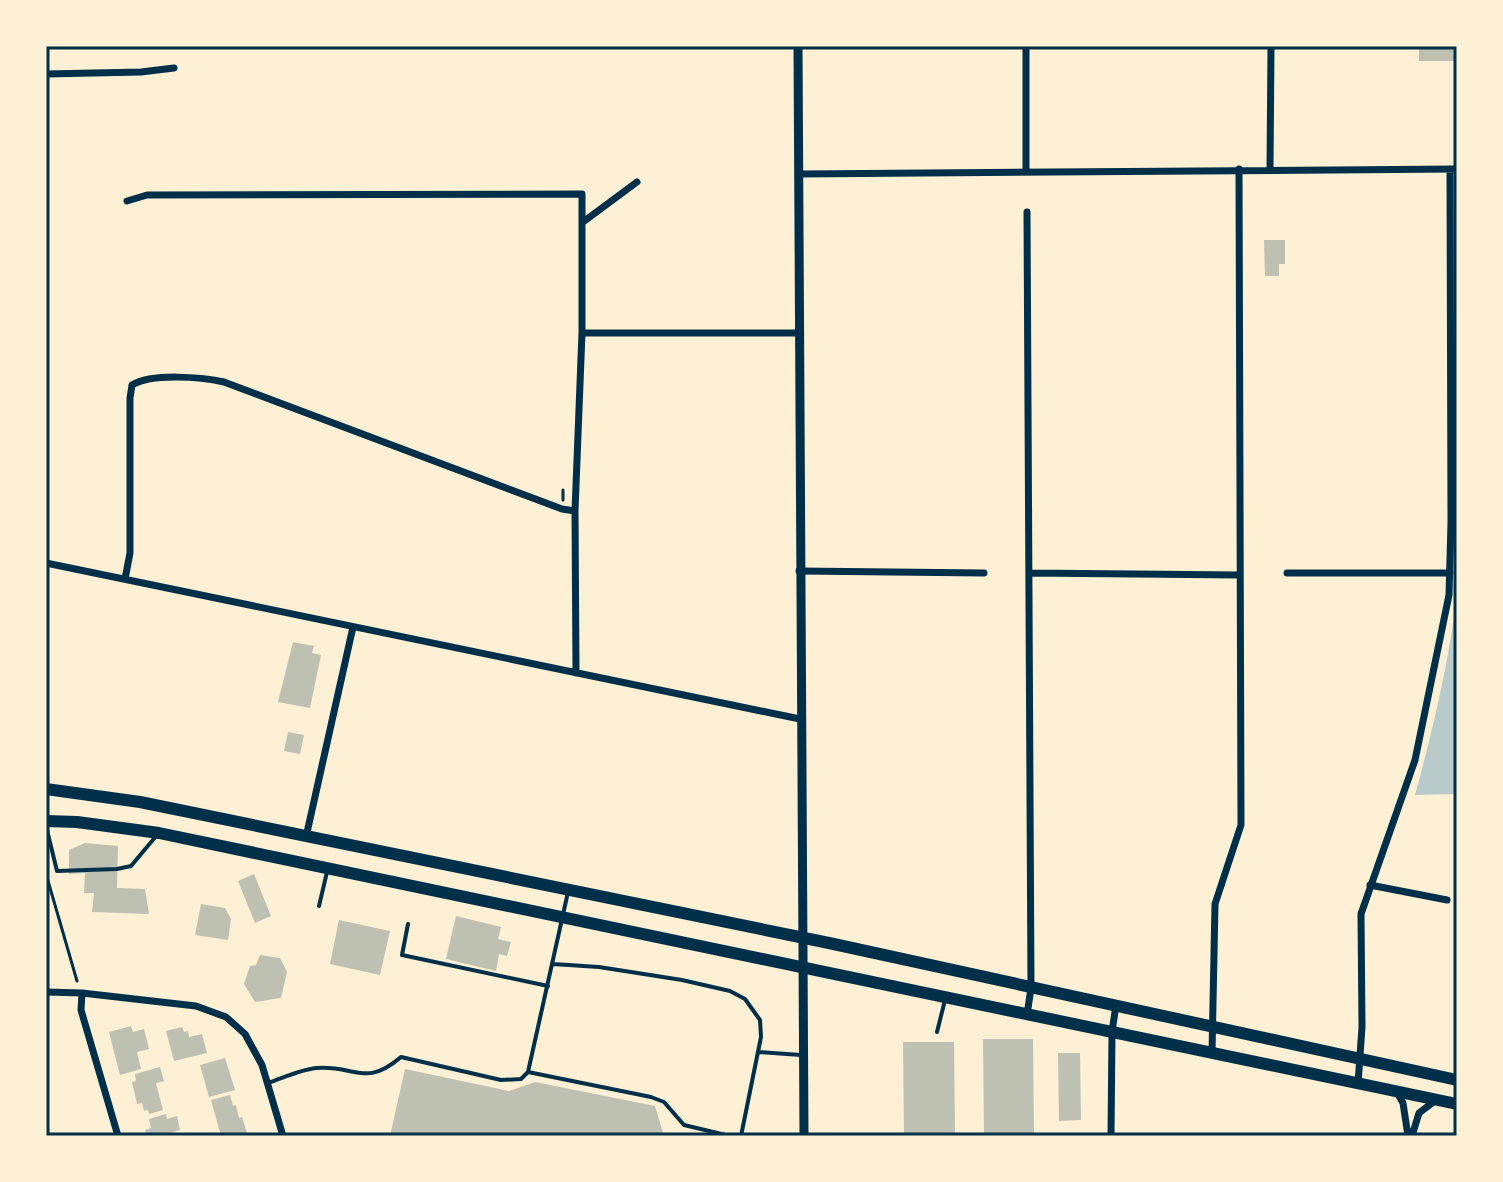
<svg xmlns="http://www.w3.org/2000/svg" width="1503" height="1182" font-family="Rubik,sans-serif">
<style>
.green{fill:#b9caca}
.building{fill:#bec0b2}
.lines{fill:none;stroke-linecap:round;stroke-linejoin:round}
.path{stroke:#003049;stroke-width:3}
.service{stroke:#003049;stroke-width:4}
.minor{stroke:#003049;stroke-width:7}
.tertiary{stroke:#003049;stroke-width:9}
.primary{stroke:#003049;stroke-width:12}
.neatline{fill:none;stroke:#003049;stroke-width:3}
</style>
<rect width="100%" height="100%" fill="#fdf0d5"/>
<path class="green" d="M1457 594V794L1415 795C1433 729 1449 662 1457 594Z"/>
<path class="building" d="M1419 46H1455V61H1419Z
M1264 240H1285V264H1279V276H1265Z
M293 642 314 646 312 653 321 655 310 708 278 702Z
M288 732 304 735 300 754 284 751Z
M85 843 118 846 117 888 145 889 149 914 92 912 94 893H84L85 873 69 874V850Z
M254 874 271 916 255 923 238 881Z
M201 904 225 908 231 919 228 940 195 935Z
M456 916 501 927 498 939 511 942 507 956 499 954 496 971 446 959Z
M339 920 390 931 380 975 330 964Z
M260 955 280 958 287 972 281 998 255 1002 244 984 250 966 256 965Z
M131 1026 133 1032 144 1029 149 1049 137 1052 141 1069 120 1075 109 1032Z
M182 1027 184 1032 188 1031 189 1037 202 1034 207 1053 174 1061 166 1031Z
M983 1039H1033L1034 1136H984Z
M903 1042H954L955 1136H904Z
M1058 1053H1080L1081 1120 1059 1121Z
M225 1058 235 1090 209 1097 200 1065Z
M160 1067 164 1081 156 1083 163 1110 149 1114 148 1110 144 1111 142 1103 137 1104 132 1082 136 1081 135 1074Z
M405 1069 509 1091 535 1082 655 1106 663 1133 670 1136H390Z
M230 1095 233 1106 236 1105 239 1118 242 1117 247 1133 221 1136 211 1100Z
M166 1114 167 1119 177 1116 180 1130 170 1133 171 1136H147L145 1130 151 1128 149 1119Z"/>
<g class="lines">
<path class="path" d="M563 500V490
M46 874 77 981"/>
<path class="service" d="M46 826 57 871 117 869 131 866 157 835
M319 906 327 872
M408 924 402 955 548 986
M553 964 599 967 682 980 730 991 745 999 760 1020 761 1037 741 1136
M937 1032 945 1000
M759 1052 801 1055
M528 1072 651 1097 664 1102 684 1125 730 1136
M268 1083C283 1078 302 1069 317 1068 355 1065 365 1088 401 1057L501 1080 521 1079 528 1072 568 892"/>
<path class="minor" d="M1026 46V170
M46 74 141 72 174 68
M1270 168 1271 46
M799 174 1457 169
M127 201 147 195 582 194V333L575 511 576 673
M1027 212 1031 988 1027 1015
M583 222 637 182
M582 333H800
M46 563 800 719
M799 571 984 573
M1029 573 1240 575
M1287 573H1450
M125 579 130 553V398L132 385C152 373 201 377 224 382L562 509 575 511
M306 837 353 627
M1370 885 1447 900
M46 992 82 993 196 1006 226 1017 245 1034 262 1065 283 1136
M82 993 81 1010 118 1136
M1212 1053 1215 904 1241 825 1239 169
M1358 1084 1362 1027 1361 914 1415 760 1449 595 1451 522 1450 169
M1397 1092 1403 1103 1408 1136
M1111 1136 1112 1032 1116 1005
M1412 1136 1419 1113 1436 1100"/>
<path class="tertiary" d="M798 46 804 1136"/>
<path class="primary" d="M46 789 140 802 829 943 1457 1080
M46 821 77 822 159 833 1457 1104"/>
</g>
<rect width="1503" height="1182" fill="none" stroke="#fdf0d5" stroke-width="96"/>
<rect x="48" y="48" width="1407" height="1086" class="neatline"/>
</svg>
